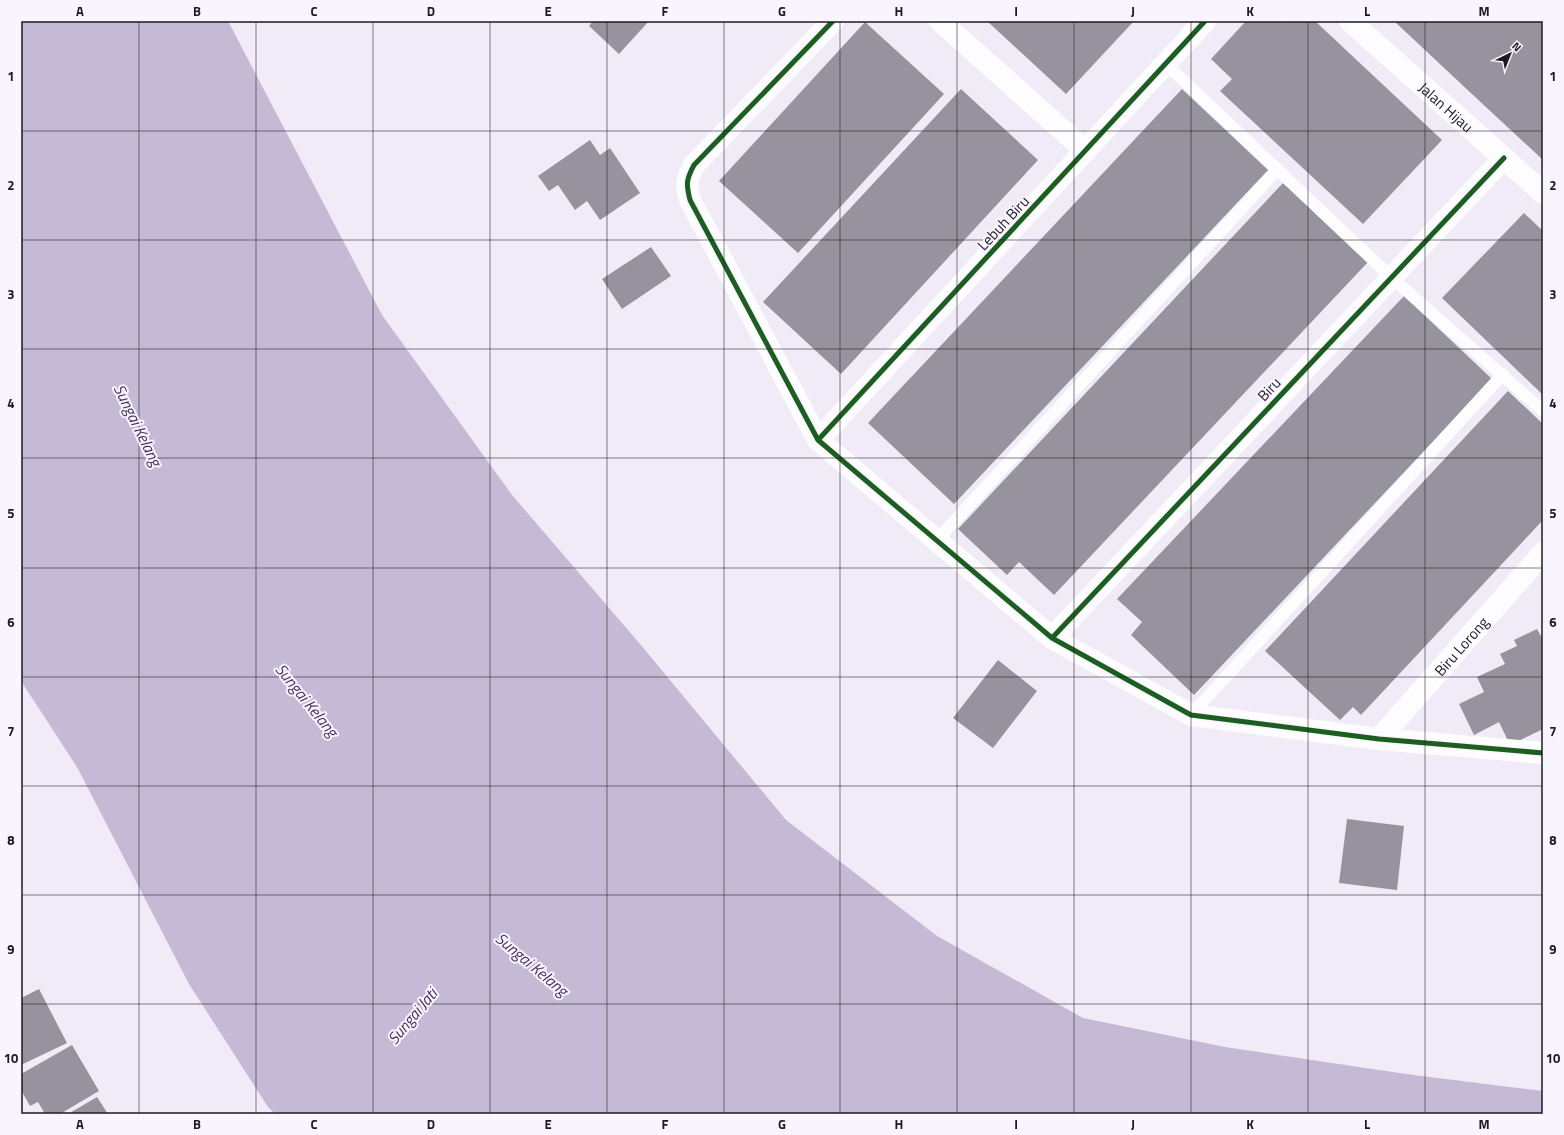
<svg xmlns="http://www.w3.org/2000/svg" width="1564" height="1135" font-family="'Titillium Web',sans-serif">
<style>
.water{fill:#c5bad5}
.building{fill:#97939e}
.lines{fill:none;stroke-linecap:round;stroke-linejoin:round}
.service{stroke:#fdfcfe;stroke-width:12}
.minor{stroke:#fdfcfe;stroke-width:22}
.cycleway-casing{stroke:#f9f5ff;stroke-width:8}
.cycleway{stroke:#1b5e20;stroke-width:5}
.grid{fill:none;stroke:#1e1a23;stroke-width:1;stroke-opacity:0.55}
.labels{text-anchor:middle;dominant-baseline:central;stroke-width:4;stroke-linejoin:round;paint-order:stroke}
.street-label{font-size:15px;fill:#1e1a23;stroke:#f9f5ff}
.water-label{font-size:16px;font-style:italic;fill:#46315e;stroke:#f9f5ff}
.neatline{fill:none;stroke:#1e1a23;stroke-width:1.5}
.grid-label{font-size:13px;text-anchor:middle;font-weight:bold;fill:#1e1a23}
</style>
<rect width="100%" height="100%" fill="#f0ebf7"/>
<path class="water" d="M21 21H228L382 315 512 495 640 644 786 820 937 936 1083 1018 1225 1047 1406 1074 1543 1091V1114H275L268 1107 189 984 77 767 21 681Z"/>
<path class="building" d="M593 21H649L619 54 589 26Z
M987 21H1134L1066 94Z
M1246 21H1281L1284 23 1285 21H1315L1442 140 1363 224 1220 91 1232 79 1211 59Z
M1394 21H1543V160L1473 95Z
M865 22 944 94 798 253 719 181Z
M961 89 1038 160 841 374 763 302Z
M1182 89 1268 170 954 504 868 423Z
M590 140 600 155 610 148 640 193 600 220 587 201 575 210 558 185 549 191 538 176Z
M1283 183 1368 262 1054 595 1019 562 1007 575 958 529Z
M1524 213 1543 231V395L1442 298Z
M651 247 671 276 622 309 602 279Z
M1404 296 1492 379 1194 695 1131 635 1142 622 1117 599Z
M1508 391 1543 424V520L1361 715 1353 707 1340 720 1265 651Z
M1537 629 1543 640V729L1510 745 1499 722 1474 735 1459 704 1484 692 1477 677 1505 664 1500 654 1517 646 1514 640Z
M998 660 1037 691 993 748 953 718Z
M1347 819 1404 826 1397 890 1339 883Z
M39 989 67 1043 21 1065V998Z
M72 1045 99 1091 60 1114H45L38 1102 30 1106 21 1090V1074Z
M97 1097 108 1114H68Z"/>
<g class="lines">
<path class="service" d="M1166 64 1391 277 1543 411
M937 540 1278 169
M1191 715 1503 374"/>
<g class="minor">
<path d="M833 21 694 165C686 180 686 184 690 200L818 440 1052 638 1191 715 1379 739 1543 753"/>
<path d="M940 21 1086 151"/>
<path id="s1" d="M1350 21 1543 193"/>
<path d="M818 440 1205 21"/>
<path d="M1052 638 1504 158"/>
<path id="s2" d="M1379 739 1543 553"/>
</g>
<defs>
<path id="cycleway" d="M833 21 694 165C686 180 686 184 690 200L818 440 1052 638 1191 715 1379 739 1543 753
M818 440 1205 21
M1052 638 1504 158"/>
</defs>
<use href="#cycleway" class="cycleway-casing"/>
<use href="#cycleway" class="cycleway"/>
</g>
<path class="grid" d="M139 21V1114M256 21V1114M373 21V1114M490 21V1114M607 21V1114M724 21V1114M840 21V1114M957 21V1114M1074 21V1114M1191 21V1114M1308 21V1114M1425 21V1114M21 131H1543M21 240H1543M21 349H1543M21 458H1543M21 568H1543M21 677H1543M21 786H1543M21 895H1543M21 1004H1543"/>
<g class="labels">
<g class="street-label">
<text stroke="none"><textPath href="#s1" startOffset="129">Jalan Hijau</textPath></text>
<text transform="translate(1003 223) rotate(-47)">Lebuh Biru</text>
<text transform="translate(1269 389) rotate(-47)">Biru</text>
<text stroke="none"><textPath href="#s2" startOffset="124">Biru Lorong</textPath></text>
</g>
<g class="water-label">
<text transform="translate(138 425) rotate(64)">Sungai Kelang</text>
<text transform="translate(307 700) rotate(51)">Sungai Kelang</text>
<text transform="translate(532 964) rotate(40)">Sungai Kelang</text>
<text transform="translate(412 1016) rotate(-50)">Sungai Jati</text>
</g>
</g>
<rect width="1564" height="1135" fill="none" stroke="#f9f5ff" stroke-width="44"/>
<g transform="translate(1510 54) rotate(43)" stroke="#f9f5ff" stroke-width="3" paint-order="stroke">
<path d="M0-3L7 15L0 10L-7 15Z" fill="#1e1a23"/>
<text y="-6" font-size="11" font-weight="bold" text-anchor="middle" fill="#1e1a23">N</text>
</g>
<rect x="22" y="22" width="1520" height="1091" class="neatline"/>
<g class="grid-label">
<text x="80" y="16">A</text>
<text x="197" y="16">B</text>
<text x="314" y="16">C</text>
<text x="431" y="16">D</text>
<text x="548" y="16">E</text>
<text x="665" y="16">F</text>
<text x="782" y="16">G</text>
<text x="899" y="16">H</text>
<text x="1016" y="16">I</text>
<text x="1133" y="16">J</text>
<text x="1250" y="16">K</text>
<text x="1367" y="16">L</text>
<text x="1484" y="16">M</text>
<text x="11" y="81">1</text>
<text x="1553" y="81">1</text>
<text x="11" y="190">2</text>
<text x="1553" y="190">2</text>
<text x="11" y="299">3</text>
<text x="1553" y="299">3</text>
<text x="11" y="408">4</text>
<text x="1553" y="408">4</text>
<text x="11" y="518">5</text>
<text x="1553" y="518">5</text>
<text x="11" y="627">6</text>
<text x="1553" y="627">6</text>
<text x="11" y="736">7</text>
<text x="1553" y="736">7</text>
<text x="11" y="845">8</text>
<text x="1553" y="845">8</text>
<text x="11" y="954">9</text>
<text x="1553" y="954">9</text>
<text x="11" y="1063">10</text>
<text x="1553" y="1063">10</text>
<text x="80" y="1129">A</text>
<text x="197" y="1129">B</text>
<text x="314" y="1129">C</text>
<text x="431" y="1129">D</text>
<text x="548" y="1129">E</text>
<text x="665" y="1129">F</text>
<text x="782" y="1129">G</text>
<text x="899" y="1129">H</text>
<text x="1016" y="1129">I</text>
<text x="1133" y="1129">J</text>
<text x="1250" y="1129">K</text>
<text x="1367" y="1129">L</text>
<text x="1484" y="1129">M</text>
</g>
</svg>
